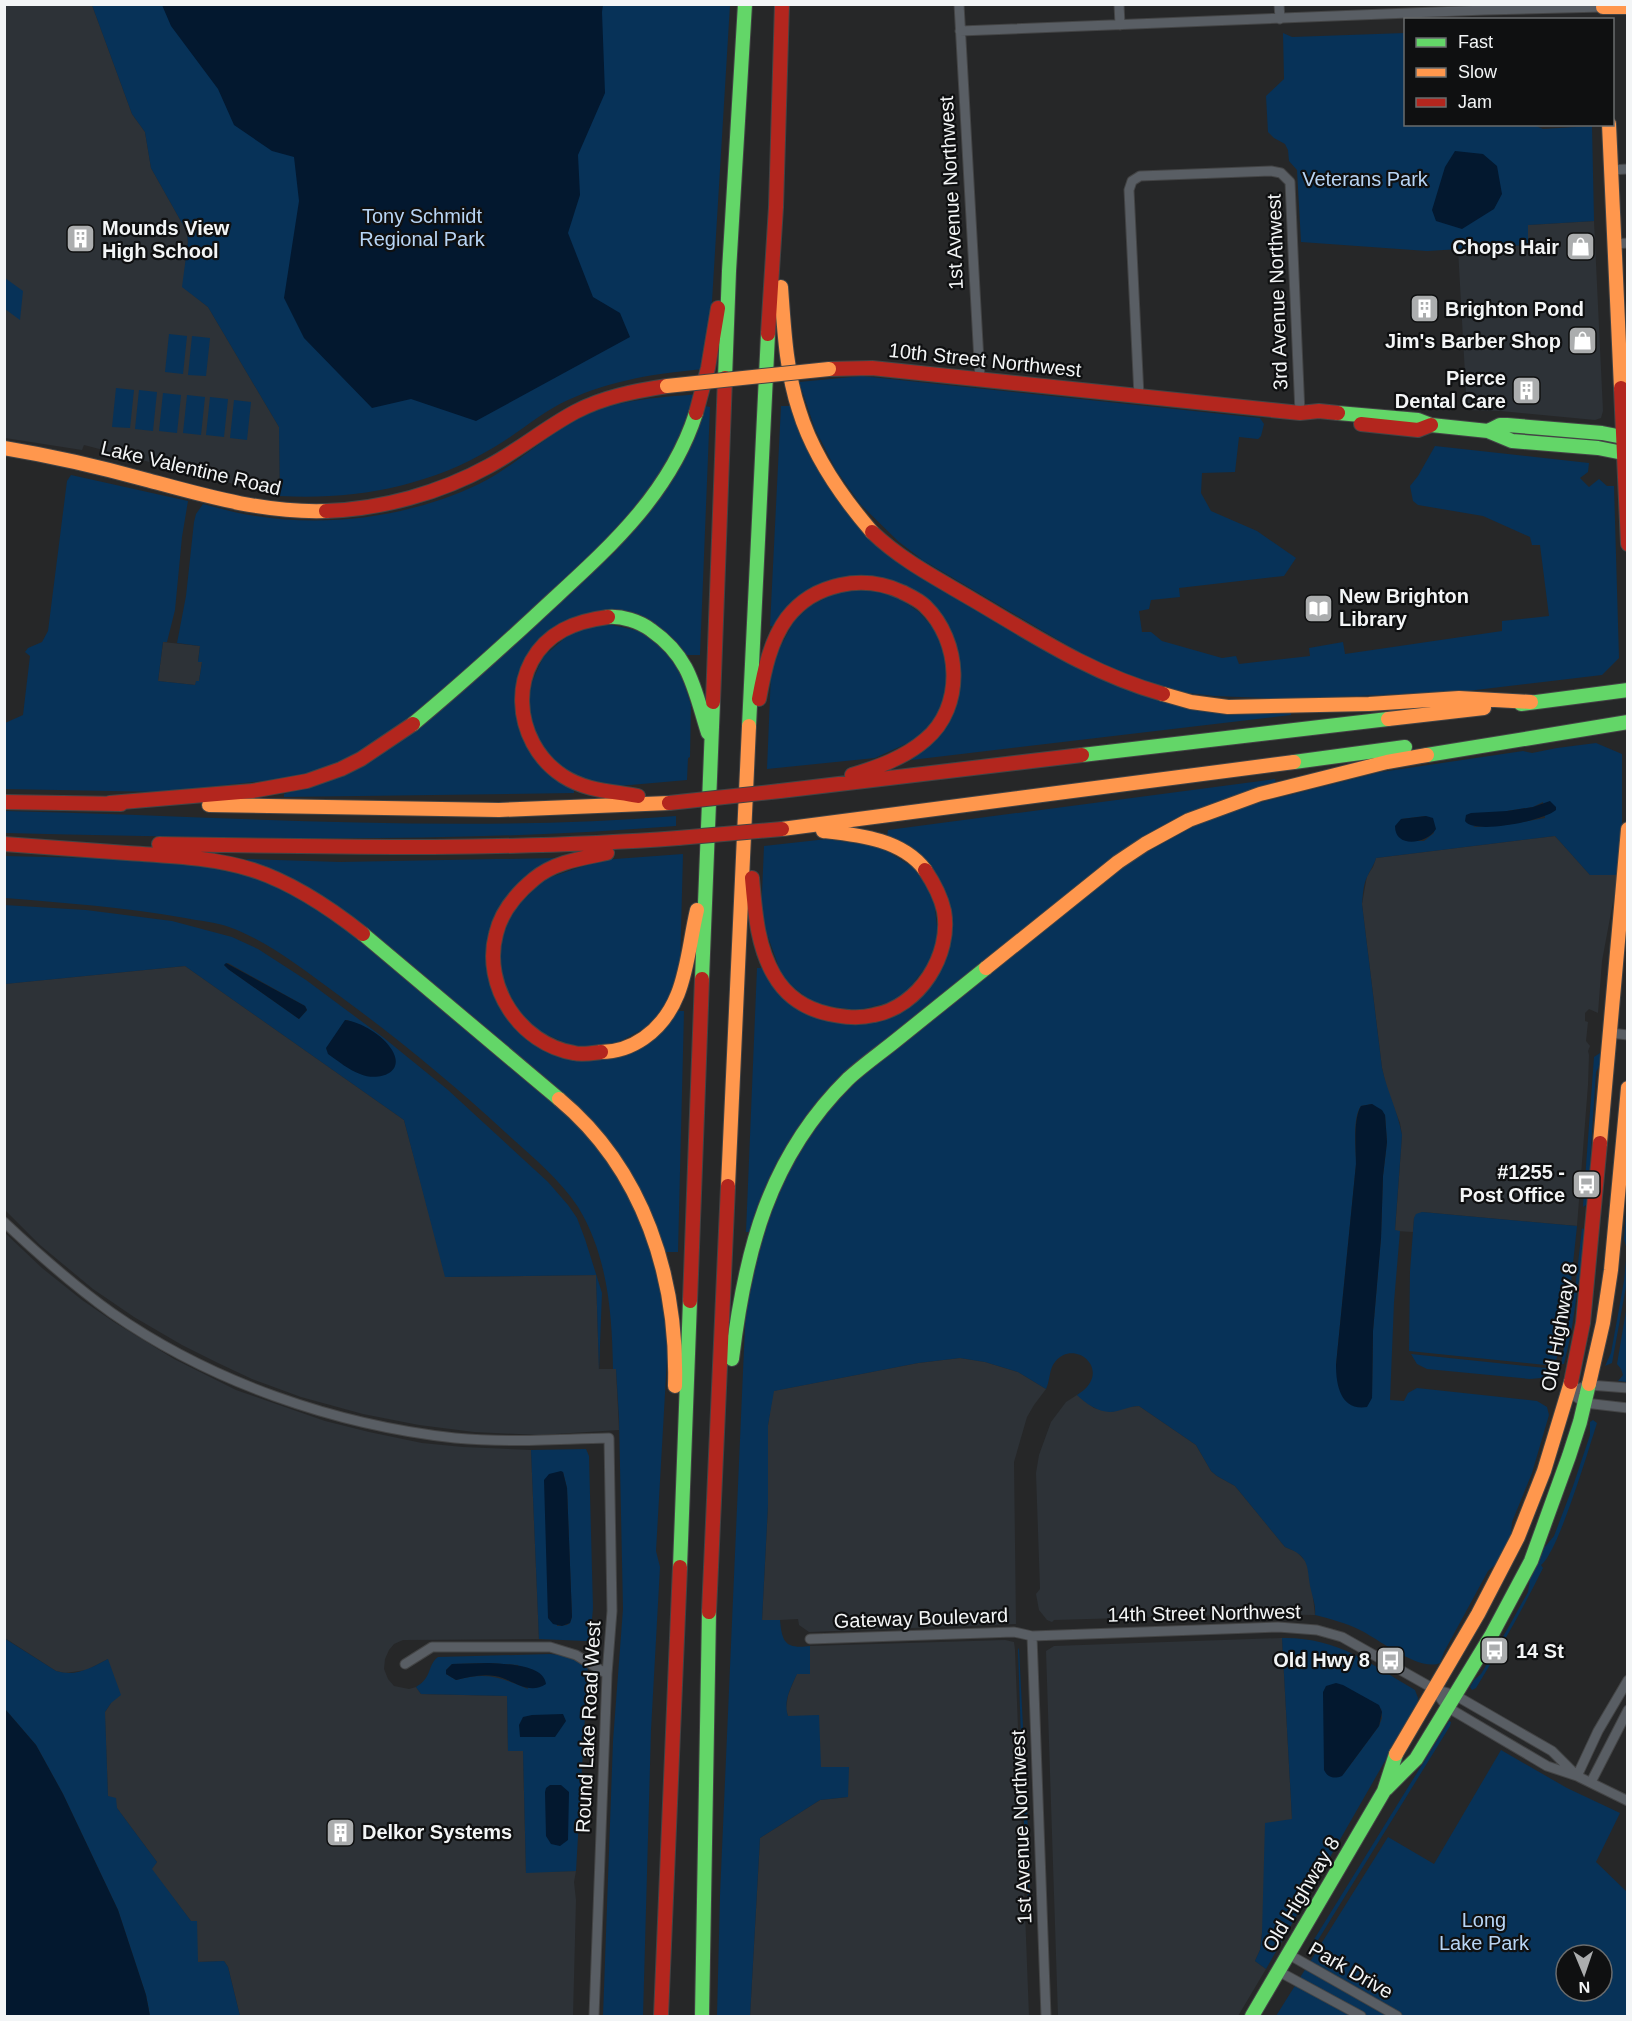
<svg xmlns="http://www.w3.org/2000/svg" width="1632" height="2021" font-family="Helvetica,sans-serif">
<style>
.built{fill:#2d3237}
.green{fill:#073258;fill-rule:evenodd}
.water{fill:#03182f}
.lines{fill:none;stroke-linecap:round;stroke-linejoin:round}
.street-casing{stroke:#434445;stroke-width:11}
.fast-casing{stroke:#434445;stroke-width:16}
.slow-casing{stroke:#434445;stroke-width:16}
.jam-casing{stroke:#434445;stroke-width:16}
.street{stroke:#595e64;stroke-width:9}
.fast{stroke:#63d668;stroke-width:14}
.slow{stroke:#ff974d;stroke-width:14}
.jam{stroke:#b3261e;stroke-width:14}
.slow-bridge-casing{stroke:#434445;stroke-width:16;stroke-linecap:butt}
.jam-bridge-casing{stroke:#434445;stroke-width:16;stroke-linecap:butt}
.slow-bridge{stroke:#ff974d;stroke-width:14}
.jam-bridge{stroke:#b3261e;stroke-width:14}
.labels{text-anchor:middle;dominant-baseline:central;stroke-width:4.5;stroke-linejoin:round;paint-order:stroke}
.park-label{font-size:20px;fill:#b8d5f5;stroke:#0f1011}
.street-label{font-size:20px;fill:#f3f5f6;stroke:#0f1011}
.poi-label{font-size:20px;font-weight:bold;fill:#f3f5f6;stroke:#0f1011;text-anchor:start}
</style>
<rect width="100%" height="100%" fill="#262728"/>
<path class="built" d="M5 5H92L132 114 145 132 151 168 187 232 188 242 183 287 208 307 279 427 280 496 84 445 82 450 5 438Z
M1594 221 1603 411 1601 418 1595 420 1501 411 1467 410 1458 249 1528 245V225Z
M163 642 200 646 198 661 202 662 199 681 195 685 158 681Z
M1555 836 1590 875H1618L1602 961 1598 1013 1589 1009 1585 1013V1021L1588 1022 1586 1041 1590 1046 1588 1051 1589 1055 1588 1085 1577 1226 1422 1212 1414 1218 1413 1232 1395 1231 1402 1135 1400 1123 1387 1090 1382 1068 1362 904 1367 876 1373 867 1376 858Z
M185 966 404 1120 446 1277 596 1275 599 1369H616L619 1430 539 1435 474 1432 419 1425 363 1414 301 1397 252 1379 218 1363 182 1345 134 1317 93 1289 40 1245 5 1210 4 984Z
M4 1232 42 1268 82 1300 114 1322 174 1359 236 1390 325 1421 369 1432 422 1443 463 1447 531 1450 539 1639 403 1640 394 1644 389 1650 385 1659 384 1669 388 1679 394 1686 409 1689 416 1687 421 1694 507 1696 508 1750 523 1751 526 1872 576 1871 574 1882 576 1900 573 2016H240L228 1967 224 1961 198 1962 191 1921 151 1869 157 1862 108 1796 105 1719V1712L111 1703 108 1659 87 1670 65 1673 56 1671 5 1638Z
M960 1358 985 1362 1018 1372 1046 1389 1034 1405 1027 1417 1014 1462 1016 1624 809 1632 799 1625 798 1619 762 1621 768 1505V1425L773 1391 918 1363Z
M1077 1395 1094 1408 1111 1412 1127 1407 1139 1406 1196 1445 1211 1471 1217 1476 1235 1486 1285 1547 1297 1552 1306 1562 1310 1571 1315 1615 1249 1614 1247 1611 1226 1615 1054 1620 1052 1622 1047 1620 1039 1610 1036 1594 1040 1589 1036 1473 1039 1455 1051 1422 1066 1402Z
M1282 1638 1292 1819 1262 1933 1260 1950 1255 1961 1266 1969 1238 2016H1058L1046 1651 1054 1646Z
M1005 1640 1014 1642 1015 1650 1029 2016H750L760 1838 820 1800 848 1797 821 1767 788 1716 786 1709 788 1695 797 1673H810V1646Z"/>
<path class="green" d="M92 5H730L710 334 705 369C657 373 612 380 568 400 543 411 516 435 491 449 427 487 354 500 280 496L279 427 208 307 182 287 188 242 187 232 151 168 145 132 132 114Z
M1283 33 1292 37 1405 33 1406 124H1531L1543 129 1592 126 1594 221 1528 225V245L1427 251 1301 242 1297 170 1289 161 1288 150 1285 144 1274 138 1268 132 1266 96 1284 79Z
M5 278 23 291 20 320 5 309Z
M169 334 187 336 183 374 165 372Z
M192 336 210 338 206 376 188 375Z
M862 376 1260 418 1264 424 1261 436 1258 439 1239 437 1235 472 1202 473 1201 493 1211 511 1257 531 1296 558 1284 576 1179 588 1180 597 1151 600 1149 609 1139 611 1142 632H1151L1162 641 1222 658 1236 656 1239 664 1310 656 1309 648 1343 642 1345 654 1502 631V621L1549 616 1540 545H1532L1530 537 1483 516 1418 505 1413 501 1410 486 1418 476 1435 446 1589 463 1588 472 1580 478 1589 487 1599 479 1607 486H1614L1619 658 1602 675 1467 691 1292 699 1214 696 1171 691 1088 660 928 564 899 542 861 505 836 470 815 429 799 382Z
M116 388 134 390 130 428 112 427Z
M139 390 157 392 153 431 135 429Z
M163 393 181 395 177 433 159 431Z
M699 394 684 436 633 520 405 729 318 775 162 792 5 789V723L23 715 30 656 25 652 28 648 42 642 48 631 67 481 71 475 188 501 182 537 175 610 167 642H163L158 681 195 685 196 681H199L202 662H198L200 646 177 643 186 596 194 522 196 514 203 504C220 508 238 514 256 516 330 528 412 516 479 484 512 468 539 441 571 423 610 399 655 398 699 394Z
M187 395 205 397 201 435 183 433Z
M210 397 228 399 224 437 206 435Z
M234 400 251 402 247 440 230 438Z
M705 406 710 407 700 655H687L627 613 548 635 517 710 574 789V793L284 797V794L353 771 615 552Z
M781 406H794L860 523 1150 694 1291 710V715L911 760 951 715 941 616 849 578 777 626H770Z
M864 589 896 596 919 612 937 632 948 665 943 706 921 737 875 758 767 769 771 673 776 655 794 621 810 606 837 592Z
M608 624 644 632 678 662 691 705 690 757 688 758 687 780 619 786 573 776 543 750 532 726 529 698 532 682 539 666 544 656 572 632 592 626Z
M1596 743 1622 754V830L1618 875H1590L1555 836 1376 858C1374 865 1371 869 1368 875 1363 884 1363 895 1362 904L1382 1068C1387 1091 1398 1112 1402 1135L1395 1230 1400 1231 1394 1302 1390 1400 1404 1401 1408 1393 1417 1388 1537 1401 1547 1407 1549 1415 1532 1473 1512 1522 1511 1534 1497 1563 1488 1571 1444 1652 1440 1663C1420 1672 1380 1640 1360 1630 1346 1623 1331 1619 1315 1615 1316 1606 1313 1599 1311 1590 1306 1568 1312 1557 1285 1547L1235 1486 1217 1476 1211 1471 1196 1445 1139 1406C1128 1406 1120 1412 1110 1412 1098 1412 1085 1403 1077 1395 1115 1372 1075 1337 1055 1362 1049 1369 1050 1381 1046 1389L1018 1372 985 1362 960 1358 918 1363 774 1391 768 1425V1505L762 1620H780C782 1643 786 1649 810 1646V1674H797C791 1687 783 1701 788 1716L819 1715 821 1767H849L848 1797 820 1800 760 1838 750 2016H717L720 1895 746 1303 757 1244 794 1154 846 1089 1113 871 1215 814 1381 772 1523 751 1532 753 1557 748ZM1543 802 1545 818 1505 825 1473 827 1507 811 1533 807ZM1426 816 1434 833 1424 841H1406L1401 819ZM1372 1104 1385 1115 1387 1142 1383 1176 1381 1238 1373 1331 1372 1398 1336 1365 1356 1164C1356 1149 1352 1118 1361 1106Z
M1275 779 1276 783 1175 823 844 1077 750 1232H746L757 968H767L821 1019 921 995 947 902 887 836 888 830Z
M5 811C228 816 453 834 676 816V826C452 844 229 838 5 833Z
M827 839 880 847 916 869 934 899 938 936 929 963 901 999 862 1011 815 1004 783 979 761 917 764 846Z
M683 854 680 968 676 986 660 1016 629 1041 577 1048 529 1027 500 978 501 939 514 909 545 879 601 860Z
M5 856 174 860 266 880 330 915 579 1126 625 1185 655 1256 668 1341 656 1551 660 1567 651 1730 643 2016H603L613 1741 623 1609 619 1418 616 1369H613C612 1314 608 1256 578 1207 559 1178 531 1156 505 1132 452 1083 396 1037 337 994 304 970 268 941 229 927 216 922 199 921 185 918 125 907 65 903 5 898Z
M557 858 495 922 504 1014 585 1060 677 1011H684L678 1252H664L630 1174 354 920 246 859 340 862Z
M4 905 86 910 172 921 232 937 258 949 306 980 384 1038 448 1090 548 1182 568 1205 577 1218 585 1239 602 1293 599 1370 596 1275 445 1277 404 1120 185 966 5 984ZM228 963 305 1006 307 1010 299 1019 228 969 224 965ZM347 1020 368 1029 326 1050 345 1021Z
M1600 1053 1601 1063 1596 1072 1589 1179 1592 1189 1589 1203 1583 1207 1594 1057Z
M1627 1196 1628 1276 1627 1281 1612 1363 1605 1366 1611 1353 1624 1281 1627 1250 1624 1239Z
M1422 1212 1577 1226 1569 1301 1555 1366 1409 1351 1410 1271 1414 1218 1416 1214Z
M1582 1228 1587 1232V1244L1583 1253 1571 1334 1564 1364H1561L1576 1281Z
M1627 1305 1628 1382H1627L1618 1381 1623 1375 1621 1369 1617 1364Z
M1411 1354 1555 1369 1551 1377 1530 1379 1427 1369 1417 1364Z
M1593 1420 1597 1423C1589 1448 1558 1553 1541 1565L1543 1568C1523 1609 1500 1649 1476 1688L1472 1690 1470 1687 1474 1680 1481 1674 1508 1628 1528 1592 1530 1578 1544 1548 1554 1536 1573 1486 1590 1435V1422Z
M586 1449 589 1456 593 1608 590 1641H585L539 1639 531 1450ZM563 1472 567 1488 572 1617 570 1623 567 1625 557 1626Z
M4 1638 56 1671C76 1677 91 1668 108 1659L121 1695 111 1703 105 1712 108 1796 116 1798 117 1808 157 1862 152 1869 191 1921H197L198 1962 224 1961 228 1967 240 2016H150L146 1995 118 1910 63 1794 36 1745 5 1709Z
M1282 1638C1337 1637 1369 1663 1415 1690L1418 1698 1417 1705 1266 1969 1255 1961 1260 1950 1262 1933 1265 1823 1292 1819ZM1381 1708 1382 1718 1379 1726 1342 1776Z
M1019 1648 1025 1767 1022 1768 1018 1650Z
M550 1654 586 1658 588 1664 576 1871 526 1873 523 1751H508L507 1696 421 1694 416 1687C433 1677 427 1665 438 1657ZM489 1663 518 1665 528 1689C500 1677 486 1672 456 1680L446 1674V1670L452 1664Z
M1449 1721 1451 1722 1450 1726 1310 1953V1946Z
M1501 1750 1567 1788 1620 1813 1596 1862 1627 1892V2016H1276L1388 1837 1434 1864ZM1566 1955H1602V1991H1566Z
M1023 1804 1027 1806 1030 1900 1028 1902Z"/>
<path class="water" d="M162 5H603L602 12 605 93 578 155 580 195 568 233 593 297 620 313 630 337 476 421 411 399 372 408 304 338 284 298 299 201 294 157 272 151 234 125 218 89 171 26Z
M1455 151 1483 154 1497 166 1502 194 1494 209 1462 229 1436 221 1432 210 1445 167Z
M1550 801 1556 807V810C1543 821 1474 835 1465 821L1466 815 1471 813 1507 811 1533 807Z
M1426 816 1433 818 1436 829C1427 844 1395 849 1395 826L1401 819Z
M226 963 305 1006 307 1010 299 1019 228 969 224 965Z
M345 1020C361 1022 383 1035 392 1050 406 1073 378 1082 360 1074 349 1070 338 1061 328 1054L326 1048Z
M1372 1104 1382 1110 1385 1115 1387 1142 1383 1176 1381 1238 1373 1331 1372 1398 1367 1407C1341 1411 1336 1386 1336 1365L1356 1164C1356 1149 1353 1119 1361 1106Z
M561 1471 563 1472 567 1488 572 1617 570 1623 562 1626 553 1624 548 1618 544 1480 549 1474Z
M489 1663C504 1664 544 1664 546 1684 528 1696 513 1679 495 1676 481 1674 469 1677 456 1680L446 1674V1670L452 1664Z
M1336 1683 1343 1685 1379 1705 1382 1712 1379 1726 1342 1776C1334 1779 1328 1778 1324 1770L1323 1692 1326 1686Z
M5 1709 36 1745 63 1794 118 1910 146 1995 150 2016H5Z
M563 1714 566 1721 555 1737H520L519 1725 523 1717 532 1715Z
M550 1785H561L569 1792 568 1840 560 1846 551 1844 546 1836 545 1792 546 1788Z"/>
<g class="lines">
<defs>
<path id="street" d="M959 4 980 379
M1119 4 1120 25
M1279 4 1280 19
M960 31 1485 10 1603 7
M1611 170 1628 169
M1614 244 1628 243
M1139 396 1129 190 1132 181 1140 176 1271 171 1281 173 1290 182 1300 413
M1610 1033 1628 1035
M4 1222C38 1254 73 1285 112 1313 211 1382 335 1425 455 1438 506 1443 557 1439 609 1438L612 1611 607 1674 594 2016
M1569 1392 1585 1403 1628 1408
M1569 1392 1589 1385 1628 1388
M1032 1636 1046 2016
M810 1639 1014 1632 1032 1636 1278 1627 1317 1630 1342 1637 1434 1689 1455 1695 1467 1702 1552 1751 1577 1776
M405 1664 432 1647H550L576 1655 607 1674
M1434 1689 1447 1707 1547 1766 1577 1776 1628 1801
M1577 1776 1598 1731 1628 1680
M1591 1782 1628 1710
M1288 1954 1397 2016
M1278 1971 1361 2016"/>
<path id="fast" d="M725 378 729 271 745 4
M1338 413 1418 420 1431 425 1488 431 1512 441 1598 448 1628 454
M1488 431 1500 425H1507L1602 433 1628 438
M608 617C622 616 639 621 651 630 691 658 694 689 708 733
M1521 704 1628 690
M413 724C454 690 494 654 533 618 598 557 668 501 696 413
M749 726 768 334
M1082 755 1388 719
M1427 755 1628 722
M1294 762 1405 747
M363 934 559 1099
M702 979 713 702
M732 1359C745 1252 768 1158 848 1079 862 1066 879 1054 894 1042 925 1017 955 993 986 968
M680 1567 690 1301
M1386 1789 1416 1759 1491 1636 1531 1561 1569 1456 1580 1422 1589 1384
M702 2016 709 1612
M1252 2016 1384 1791 1396 1754"/>
<path id="slow" d="M1603 7H1628
M1609 124 1621 388
M781 287C784 328 786 371 799 410 813 456 841 496 872 532
M4 448C52 456 100 467 147 480 206 496 264 513 326 511
M1163 694 1191 702 1228 707 1369 704 1459 698 1531 702
M1388 719 1484 708
M209 805 499 810 669 803
M782 829 1294 762
M823 831C858 835 902 839 925 870
M986 968 1118 862 1145 844 1189 820 1260 794 1387 762 1427 755
M601 1052C617 1052 631 1047 644 1038 687 1008 686 956 697 910
M559 1099C644 1170 678 1278 675 1386
M1600 1143 1628 829
M728 1186 749 726
M1589 1384 1603 1323 1611 1270 1628 1088
M1396 1754 1478 1614 1518 1537 1544 1471 1571 1382"/>
<path id="jam" d="M768 334 776 207 782 4
M829 369 872 368 1300 413 1319 411 1338 413
M1621 388 1628 544
M696 413 708 368 718 308
M1361 424 1418 430 1431 425
M326 511C382 509 440 493 489 466 519 450 545 428 575 412 603 397 635 391 667 386
M872 532C902 561 940 580 975 601 1036 637 1094 675 1163 694
M608 617C592 619 578 622 563 630 506 661 511 742 563 776 586 791 612 791 638 796
M759 699C764 672 770 641 787 618 814 583 863 574 902 592 910 596 919 600 925 606 961 641 965 707 925 740 904 758 878 767 852 775
M713 702 725 378
M780 791 1082 755
M4 802 121 804
M110 803 252 791 307 781 341 769 361 759 413 724
M4 844C45 847 86 850 127 853 169 856 212 857 253 870 293 883 330 908 363 934
M159 844C332 847 505 851 678 838
M752 878C755 911 757 946 774 975 786 996 806 1009 829 1014 844 1017 858 1019 874 1015 919 1007 952 955 944 911 941 897 933 882 925 870
M601 1052C593 1053 582 1055 574 1053 520 1044 482 986 496 934 501 912 517 893 534 879 554 862 583 858 607 853
M690 1301 702 979
M1571 1382 1583 1323 1600 1143
M709 1612 728 1186
M661 2016 680 1567"/>
</defs>
<use href="#street" class="street-casing"/>
<use href="#fast" class="fast-casing"/>
<use href="#slow" class="slow-casing"/>
<use href="#jam" class="jam-casing"/>
<use href="#street" class="street"/>
<use href="#fast" class="fast"/>
<use href="#slow" class="slow"/>
<use href="#jam" class="jam"/>
<defs>
<path id="slow-bridge" d="M667 386 829 369"/>
<path id="jam-bridge" d="M669 803 780 791
M678 838 782 829"/>
</defs>
<use href="#slow-bridge" class="slow-bridge-casing"/>
<use href="#jam-bridge" class="jam-bridge-casing"/>
<use href="#slow-bridge" class="slow-bridge"/>
<use href="#jam-bridge" class="jam-bridge"/>
</g>
<defs>
<symbol id="building-square" viewBox="-11 -11 22 22"><rect x="-9" y="-9" width="18" height="18" rx="4" fill="#abadae" stroke="#0f1011"/><path d="M-4-6H4V6H1V3H-1V6H-4ZM-2.5-4.3h1.7v1.8h-1.7ZM.8-4.3h1.7v1.8H.8ZM-2.5-1h1.7V.8h-1.7ZM.8-1h1.7V.8H.8Z" fill="#fff"/></symbol>
<symbol id="shop-square" viewBox="-11 -11 22 22"><rect x="-9" y="-9" width="18" height="18" rx="4" fill="#abadae" stroke="#0f1011"/><path d="M-5-2.5h2.3a2.7 3.5 0 0 1 5.4 0H5L5.5 6h-11ZM-1.5-2.5h3a1.5 2.3 0 0 0-3 0Z" fill="#fff"/></symbol>
<symbol id="library-square" viewBox="-11 -11 22 22"><rect x="-9" y="-9" width="18" height="18" rx="4" fill="#abadae" stroke="#0f1011"/><path d="M-6-4Q-3-5.5-.7-3.5V5Q-3 3-6 4ZM6-4Q3-5.5 .7-3.5V5Q3 3 6 4Z" fill="#fff"/></symbol>
<symbol id="bus-square" viewBox="-11 -11 22 22"><rect x="-9" y="-9" width="18" height="18" rx="4" fill="#abadae" stroke="#0f1011"/><path d="M-5-6H5V4H4V6H2V4H-2V6H-4V4H-5ZM-3.5-4V0h7V-4ZM-3.5 1.2v1.5H-2V1.2ZM2 1.2v1.5H3.5V1.2Z" fill="#fff"/></symbol>
</defs>
<g fill-rule="evenodd">
<use href="#building-square" x="64" y="222" width="33" height="33"/>
<use href="#shop-square" x="1564" y="230" width="33" height="33"/>
<use href="#building-square" x="1408" y="292" width="33" height="33"/>
<use href="#shop-square" x="1566" y="324" width="33" height="33"/>
<use href="#building-square" x="1510" y="374" width="33" height="33"/>
<use href="#library-square" x="1302" y="592" width="33" height="33"/>
<use href="#bus-square" x="1570" y="1168" width="33" height="33"/>
<use href="#bus-square" x="1478" y="1634" width="33" height="33"/>
<use href="#bus-square" x="1374" y="1644" width="33" height="33"/>
<use href="#building-square" x="324" y="1816" width="33" height="33"/>
</g>
<g class="labels">
<g class="park-label">
<text x="1365" y="179">Veterans Park</text>
<text x="422" y="216">Tony Schmidt<tspan x="422" dy="23">Regional Park</tspan></text>
<text x="1484" y="1920">Long<tspan x="1484" dy="23">Lake Park</tspan></text>
</g>
<g class="street-label">
<text transform="translate(951 193) rotate(-93)">1st Avenue Northwest</text>
<text transform="translate(1277 292) rotate(-92)">3rd Avenue Northwest</text>
<text transform="translate(985 360) rotate(6)">10th Street Northwest</text>
<text transform="translate(191 468) rotate(13)">Lake Valentine Road</text>
<text transform="translate(1559 1327) rotate(-80)">Old Highway 8</text>
<text transform="translate(1204 1613) rotate(-1)">14th Street Northwest</text>
<text transform="translate(921 1618) rotate(-2)">Gateway Boulevard</text>
<text transform="translate(588 1727) rotate(-87)">Round Lake Road West</text>
<text transform="translate(1021 1827) rotate(-92)">1st Avenue Northwest</text>
<text transform="translate(1301 1894) rotate(-59)">Old Highway 8</text>
<text transform="translate(1351 1970) rotate(30)">Park Drive</text>
</g>
<g class="poi-label">
<text x="102" y="228">Mounds View<tspan x="102" dy="23">High School</tspan></text>
<text x="1559" y="247" text-anchor="end">Chops Hair</text>
<text x="1445" y="309">Brighton Pond</text>
<text x="1561" y="341" text-anchor="end">Jim's Barber Shop</text>
<text x="1506" y="378" text-anchor="end">Pierce<tspan x="1506" dy="23">Dental Care</tspan></text>
<text x="1339" y="596">New Brighton<tspan x="1339" dy="23">Library</tspan></text>
<text x="1565" y="1172" text-anchor="end">#1255 -<tspan x="1565" dy="23">Post Office</tspan></text>
<text x="1516" y="1651">14 St</text>
<text x="1370" y="1660" text-anchor="end">Old Hwy 8</text>
<text x="362" y="1832">Delkor Systems</text>
</g>
</g>
<rect width="1632" height="2021" fill="none" stroke="#f3f5f6" stroke-width="12"/>
<rect x="1404" y="18" width="210" height="108" fill="#0f1011" stroke="#6a6c6d" stroke-width="1.5"/>
<rect x="1416" y="38" width="30" height="9" fill="#63d668" stroke="#6a6c6d" stroke-width="1.5"/>
<text x="1458" y="48" font-size="18" fill="#f3f5f6">Fast</text>
<rect x="1416" y="68" width="30" height="9" fill="#ff974d" stroke="#6a6c6d" stroke-width="1.5"/>
<text x="1458" y="78" font-size="18" fill="#f3f5f6">Slow</text>
<rect x="1416" y="98" width="30" height="9" fill="#b3261e" stroke="#6a6c6d" stroke-width="1.5"/>
<text x="1458" y="108" font-size="18" fill="#f3f5f6">Jam</text>
<g transform="translate(1584 1973) rotate(178)"><circle r="28" fill="#0f1011" stroke="#6a6c6d" stroke-width="1.5"/>
<path d="M0-4.5L10 22L0 15L-10 22Z" fill="#abadae"/>
<text y="-9" font-size="16" font-weight="bold" text-anchor="middle" fill="#f3f5f6">N</text>
</g>
</svg>
